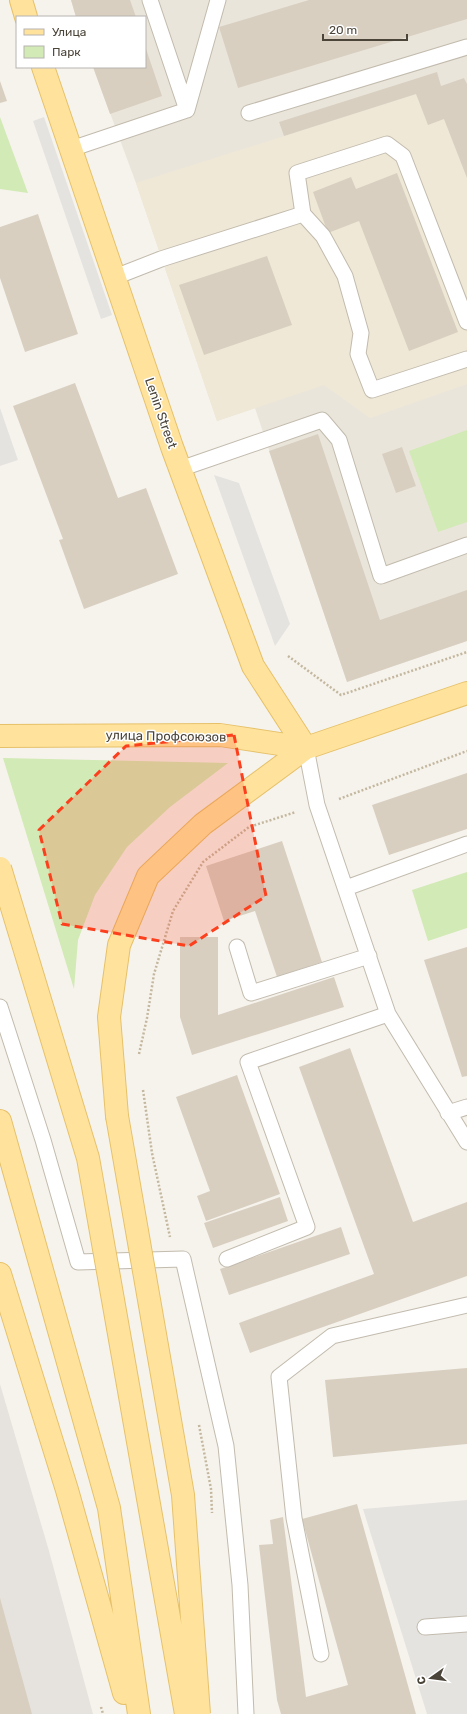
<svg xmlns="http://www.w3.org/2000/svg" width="467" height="1714" font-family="Rubik,sans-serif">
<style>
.residential{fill:#eae5da}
.industrial{fill:#e6e2dd}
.education{fill:#efe8d6}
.green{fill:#d2eab5}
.parking{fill:#e5e3e0}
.building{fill:#d8cfc1}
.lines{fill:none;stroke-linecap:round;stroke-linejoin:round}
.service-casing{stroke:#c2bbae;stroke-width:17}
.primary-casing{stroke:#e6c16a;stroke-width:24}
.path{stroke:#c4b79f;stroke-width:2.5;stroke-dasharray:2 2;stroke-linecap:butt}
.service{stroke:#fff;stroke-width:15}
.primary{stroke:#ffe39c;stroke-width:22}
.primary-bridge-casing{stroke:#e6c16a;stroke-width:24;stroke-linecap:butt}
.path-bridge{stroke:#c4b79f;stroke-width:2.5;stroke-dasharray:2 2;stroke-linecap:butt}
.primary-bridge{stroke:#ffe39c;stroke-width:22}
.marked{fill:#fc3f1d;fill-opacity:0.2;stroke:#fc3f1d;stroke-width:3;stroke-dasharray:8 5;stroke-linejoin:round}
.labels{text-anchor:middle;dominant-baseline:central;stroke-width:3;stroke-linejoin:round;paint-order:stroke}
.street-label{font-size:13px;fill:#4b4439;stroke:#fff}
</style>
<rect width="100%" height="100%" fill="#f6f3ec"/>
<path class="residential" d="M71 0H467V641L347 682 255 408 217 421 136 183 93 67H145V17H76Z"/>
<path class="industrial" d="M0 1384 49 1551 93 1714H0Z"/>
<path class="education" d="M417 94 444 119 467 178V384L370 418 324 385 217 421 136 183Z"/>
<path class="green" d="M0 117 28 193 0 189Z
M467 430V522L438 532 409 451Z
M3 758 228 763 170 807 127 847 95 895 78 940 74 989Z
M467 872V928L428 941 412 890Z"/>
<path class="parking" d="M44 117 112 315 101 319 33 121Z
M0 408 18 460 0 466Z
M214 475 239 483 290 624 275 646Z
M467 1500V1714H427L363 1509Z"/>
<path class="building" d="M71 0H130L136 17H76Z
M309 0H467V19L238 88 219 27Z
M145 46 162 96 110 114 93 67H145Z
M437 72 441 86 464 78 467 84V178L444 119 428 125 416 94 284 136 279 122Z
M0 81 7 101 0 103Z
M397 173 458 332 409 351 359 221 328 233 313 192 351 177 356 189Z
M38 214 78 334 25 352 0 278V227Z
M267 256 292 325 204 355 179 285Z
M75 383 118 498 146 488 178 574 84 609 59 540 63 539 13 406Z
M318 434 380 620 467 590V641L347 682 269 451Z
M402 447 416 486 396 493 382 454Z
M467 773V829L389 855 372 805Z
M282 841 322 962 277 977 255 911 224 921 206 866Z
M180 937H218V1015L334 977 344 1007 192 1055 180 1017Z
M467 947V1076L462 1077 424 960Z
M350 1048 413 1222 467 1202V1276L250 1353 239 1323 374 1274 299 1067Z
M237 1075 280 1194 206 1221 197 1196 210 1191 176 1097Z
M280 1197 288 1221 213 1248 204 1223Z
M341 1227 350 1254 229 1295 220 1269Z
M467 1368V1444L333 1457 325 1380Z
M357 1504 416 1714H281L277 1700 259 1545 273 1544 270 1520 283 1517 306 1697 348 1685 302 1519Z
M0 1598 32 1714H0Z"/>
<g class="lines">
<defs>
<path id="service" d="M187 110 218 0
M249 113 467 47
M71 149 187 110 150 0
M115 277 161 259 303 214
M467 322 403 156 387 144 297 173 303 214 323 236 345 276 361 333 358 354 372 390 467 359
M180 469 322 420 339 440 381 576 467 545
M306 748 317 805 388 1014 467 1142
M346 888 467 844
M237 947 251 993 369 956
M0 1007 43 1140 78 1262 183 1259 226 1446 240 1585 246 1714
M448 1113 467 1107
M227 1259 307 1227 248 1062 388 1014
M425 1627 467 1624
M321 1654 294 1518 279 1377 332 1336 467 1305"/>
<path id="primary" d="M21 0 26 17
M43 67 172 447 253 666 306 748
M0 736 220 735 306 748 467 693
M117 1116 109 1017 119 945 148 876 203 824 306 748
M0 1121 109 1508 139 1714
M0 1274 67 1490 124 1693"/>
</defs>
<use href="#service" class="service-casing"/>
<use href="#primary" class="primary-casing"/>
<path class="path" d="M288 656 341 695 467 652
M339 799 467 751
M139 1054 147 1018 154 974 173 911 203 862 249 827 296 812
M143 1090 152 1153 170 1237
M101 1707 103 1714"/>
<use href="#service" class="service"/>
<use href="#primary" class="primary"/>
<defs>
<path id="primary-bridge" d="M0 868 88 1158 186 1714
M117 1116 183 1495 199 1714"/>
</defs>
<use href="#primary-bridge" class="primary-bridge-casing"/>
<path class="path-bridge" d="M199 1425 211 1489 212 1513"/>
<use href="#primary-bridge" class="primary-bridge"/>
</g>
<path class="marked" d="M234 735 266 896 189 946 62 924 39 830 126 746Z"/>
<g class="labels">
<g class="street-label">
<text transform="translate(161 413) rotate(71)">Lenin Street</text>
<text transform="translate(166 736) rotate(1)">улица Профсоюзов</text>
</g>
</g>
<rect x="16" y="16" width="130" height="52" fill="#ffffff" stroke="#b7b4b0"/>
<rect x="24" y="29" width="20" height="6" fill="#ffe39c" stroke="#b7b4b0"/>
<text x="52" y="36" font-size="12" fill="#4b4439">Улица</text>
<rect x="24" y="46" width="20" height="12" fill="#d2eab5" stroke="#b7b4b0"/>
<text x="52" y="56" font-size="12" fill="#4b4439">Парк</text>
<g transform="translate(431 1678) rotate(256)" stroke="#ffffff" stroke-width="3" paint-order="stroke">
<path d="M0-3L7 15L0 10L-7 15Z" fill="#4b4439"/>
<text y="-6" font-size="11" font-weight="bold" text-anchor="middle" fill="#4b4439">С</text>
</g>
<path d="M323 34v6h84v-6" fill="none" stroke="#4b4439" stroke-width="2"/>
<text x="329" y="34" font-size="12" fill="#4b4439" stroke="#ffffff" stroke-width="3" paint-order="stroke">20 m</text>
</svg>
